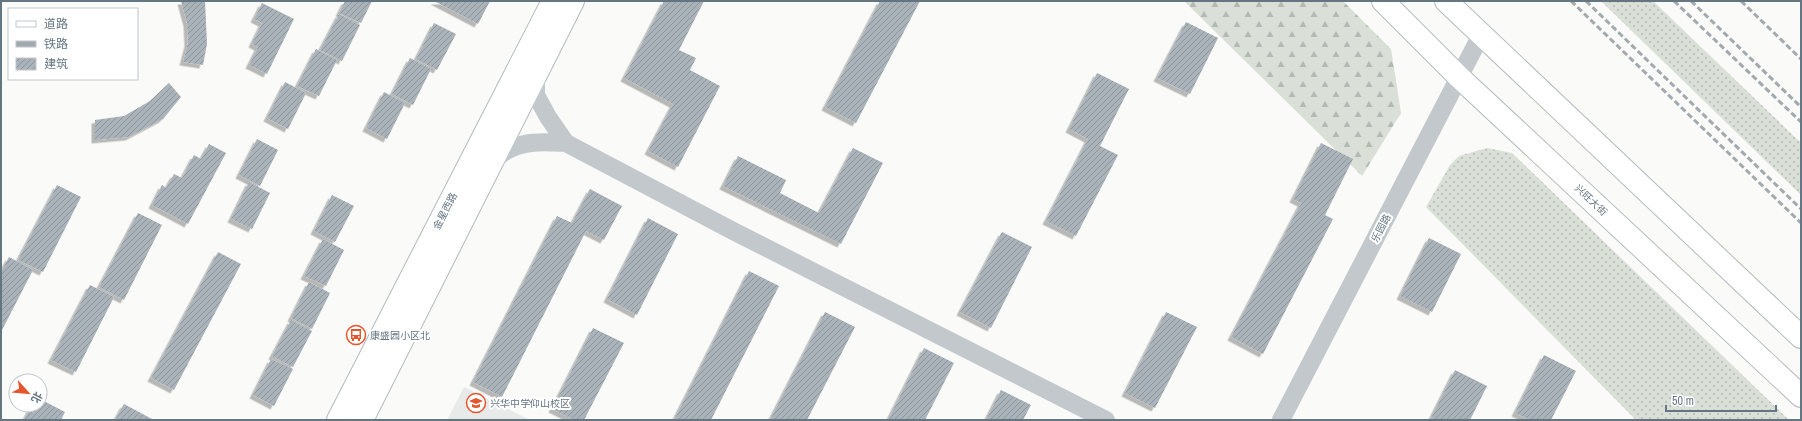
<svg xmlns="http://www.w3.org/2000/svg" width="1802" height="421" font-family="'Archivo Narrow','Noto Sans SC',sans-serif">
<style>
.built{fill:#e8e9e9}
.grass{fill:url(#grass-dots)}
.forest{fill:url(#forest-firs)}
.building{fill:url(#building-hatch);filter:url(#shadow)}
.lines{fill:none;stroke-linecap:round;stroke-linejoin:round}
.major-casing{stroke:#b5babe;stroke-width:24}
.minor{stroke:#c3c8cc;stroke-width:18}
.major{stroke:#fff;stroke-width:22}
.rail{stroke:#a2aab0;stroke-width:3;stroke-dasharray:6 3;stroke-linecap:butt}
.labels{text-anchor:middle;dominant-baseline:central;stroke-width:4;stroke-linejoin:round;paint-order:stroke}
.street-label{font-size:10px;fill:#657683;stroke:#fff}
.poi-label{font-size:10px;fill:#657683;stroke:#fff;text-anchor:start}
</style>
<defs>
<pattern id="grass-dots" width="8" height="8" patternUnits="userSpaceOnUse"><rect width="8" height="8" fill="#dadfd7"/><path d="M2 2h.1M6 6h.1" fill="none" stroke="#b4b9b4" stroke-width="1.8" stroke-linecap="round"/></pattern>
<pattern id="forest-firs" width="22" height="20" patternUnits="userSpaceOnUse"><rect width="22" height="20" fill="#dadfd7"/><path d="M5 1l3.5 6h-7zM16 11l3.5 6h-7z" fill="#b4b9b4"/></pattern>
<pattern id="building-hatch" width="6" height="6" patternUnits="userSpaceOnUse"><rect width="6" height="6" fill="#aab3b9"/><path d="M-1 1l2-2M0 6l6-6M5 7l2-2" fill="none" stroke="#8e969c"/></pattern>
<filter id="shadow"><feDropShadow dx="-3.5" dy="3.5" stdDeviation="0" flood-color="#0004"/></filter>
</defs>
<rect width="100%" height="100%" fill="#fafaf8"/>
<path class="built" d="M464 387 530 420H447Z"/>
<path class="grass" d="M1601 1H1653L1801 143V195Z
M1487 148 1512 153 1789 420H1636L1426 207 1450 165 1459 156Z"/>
<path class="forest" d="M1184 1H1343L1391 49 1401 113 1362 176Z"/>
<path class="building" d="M181 1H205L207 44 203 65 183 62 188 43 187 23Z
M345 1H372L361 23 339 13Z
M434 1H490L478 24Z
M664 1H704L679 50 696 58 690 70 720 86 678 167 648 151 673 104 624 78Z
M880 1H920L856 123 825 107Z
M262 3 294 19 267 74 249 65 258 47 252 44 262 23 254 19Z
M339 14 360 25 342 61 320 50Z
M1186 22 1218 38 1190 94 1157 78Z
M434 23 456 34 437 70 416 59Z
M316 49 337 60 319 96 297 86Z
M410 58 431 69 413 105 392 94Z
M1097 73 1129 89 1100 146 1118 155 1076 236 1046 221 1088 139 1069 129Z
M285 82 306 93 288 129 267 118Z
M169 83 181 97 163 119 129 137 95 140V120L124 116 150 101Z
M384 92 405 103 387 139 366 128Z
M257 139 278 150 260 186 239 175Z
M1321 143 1353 159 1325 215 1333 219 1263 354 1231 337 1301 203 1293 199Z
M209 144 226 153 188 224 152 205 162 185 166 188 174 174 182 178 194 155 201 159Z
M853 148 883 163 841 244 723 186 738 156 786 180 780 193 819 213Z
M249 182 270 193 252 229 231 219Z
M57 185 81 197 43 272 18 260Z
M590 189 622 206 604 240 586 231 502 397 473 382 557 216 572 223Z
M332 195 354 206 335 242 314 231Z
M138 213 162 225 124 300 99 287Z
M648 218 678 234 637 315 607 299Z
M1002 232 1032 247 991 328 960 312Z
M1429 238 1461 254 1432 312 1400 296Z
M323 239 344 250 326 286 304 276Z
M218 252 241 264 174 390 151 378Z
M9 257 33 270 1 332V272Z
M749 271 779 286 711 420H674Z
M309 282 330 293 312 329 291 318Z
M90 285 114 297 76 372 51 360Z
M825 312 855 327 807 420H770Z
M1166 312 1197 327 1155 408 1125 393Z
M291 320 312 331 293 367 272 356Z
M593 328 624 343 584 420H574L552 409Z
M924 348 954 363 925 420H888Z
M1544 355 1576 371 1551 420H1530L1515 413Z
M271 359 293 369 274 406 253 395Z
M1455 370 1487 386 1470 420H1430Z
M1001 390 1031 405 1023 420H986Z
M40 399 65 412 61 420H24L32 405H40Z
M124 404 152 419 151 420H115Z"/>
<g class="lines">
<defs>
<path id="major" d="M1383 1 1459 77 1801 396
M1446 1 1801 337
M338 420 553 1
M362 420 573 1"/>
</defs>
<use href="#major" class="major-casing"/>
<path class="minor" d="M536 74V95L548 117 566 143
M491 163C496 159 501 154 506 151 524 140 546 142 566 143L735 232 1106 420
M1281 420 1481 35"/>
<use href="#major" class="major"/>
<path class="rail" d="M1571 1 1801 223
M1586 1 1801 209
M1674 1 1801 122
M1691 1 1801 107
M1741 1 1801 59"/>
</g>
<defs>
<symbol id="bus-ring" viewBox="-11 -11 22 22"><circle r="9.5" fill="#fff" stroke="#e4572e" stroke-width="1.5"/><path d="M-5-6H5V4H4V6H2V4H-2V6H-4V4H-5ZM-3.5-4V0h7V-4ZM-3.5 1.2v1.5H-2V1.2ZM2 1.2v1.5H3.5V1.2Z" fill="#e4572e"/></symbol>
<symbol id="school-ring" viewBox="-11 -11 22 22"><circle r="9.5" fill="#fff" stroke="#e4572e" stroke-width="1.5"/><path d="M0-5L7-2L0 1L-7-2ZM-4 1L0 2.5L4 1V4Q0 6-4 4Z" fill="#e4572e"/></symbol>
</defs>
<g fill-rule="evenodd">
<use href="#bus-ring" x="345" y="324" width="22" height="22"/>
<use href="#school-ring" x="465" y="392" width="22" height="22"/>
</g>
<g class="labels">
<g class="street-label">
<text transform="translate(1591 200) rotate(43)">兴旺大街</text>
<text transform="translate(445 211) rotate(-63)">金星西路</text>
<text transform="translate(1381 228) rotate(-63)">乐园路</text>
</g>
<g class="poi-label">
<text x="370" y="335">康盛园小区北</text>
<text x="490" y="403">兴华中学仰山校区</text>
</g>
</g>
<rect width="1802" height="421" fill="none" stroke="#657683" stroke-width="4"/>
<rect x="8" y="8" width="130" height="72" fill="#ffffff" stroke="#c1c8cd"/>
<rect x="16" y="21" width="20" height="6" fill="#ffffff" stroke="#c1c8cd"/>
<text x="44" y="28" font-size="12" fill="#657683">道路</text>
<rect x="16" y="41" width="20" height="6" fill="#a2aab0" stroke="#c1c8cd"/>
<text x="44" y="48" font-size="12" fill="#657683">铁路</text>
<rect x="16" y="58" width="20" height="12" fill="url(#building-hatch)" stroke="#c1c8cd"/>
<text x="44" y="68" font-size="12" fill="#657683">建筑</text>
<g transform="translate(28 393) rotate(117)"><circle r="19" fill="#ffffff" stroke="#c1c8cd"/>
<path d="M0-3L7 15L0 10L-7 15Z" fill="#e4572e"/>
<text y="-6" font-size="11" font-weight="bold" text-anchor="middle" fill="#657683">北</text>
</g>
<path d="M1666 405v6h110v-6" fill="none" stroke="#657683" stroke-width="2"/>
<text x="1672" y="405" font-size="12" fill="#657683" stroke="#ffffff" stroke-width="3" paint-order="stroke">50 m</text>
</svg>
